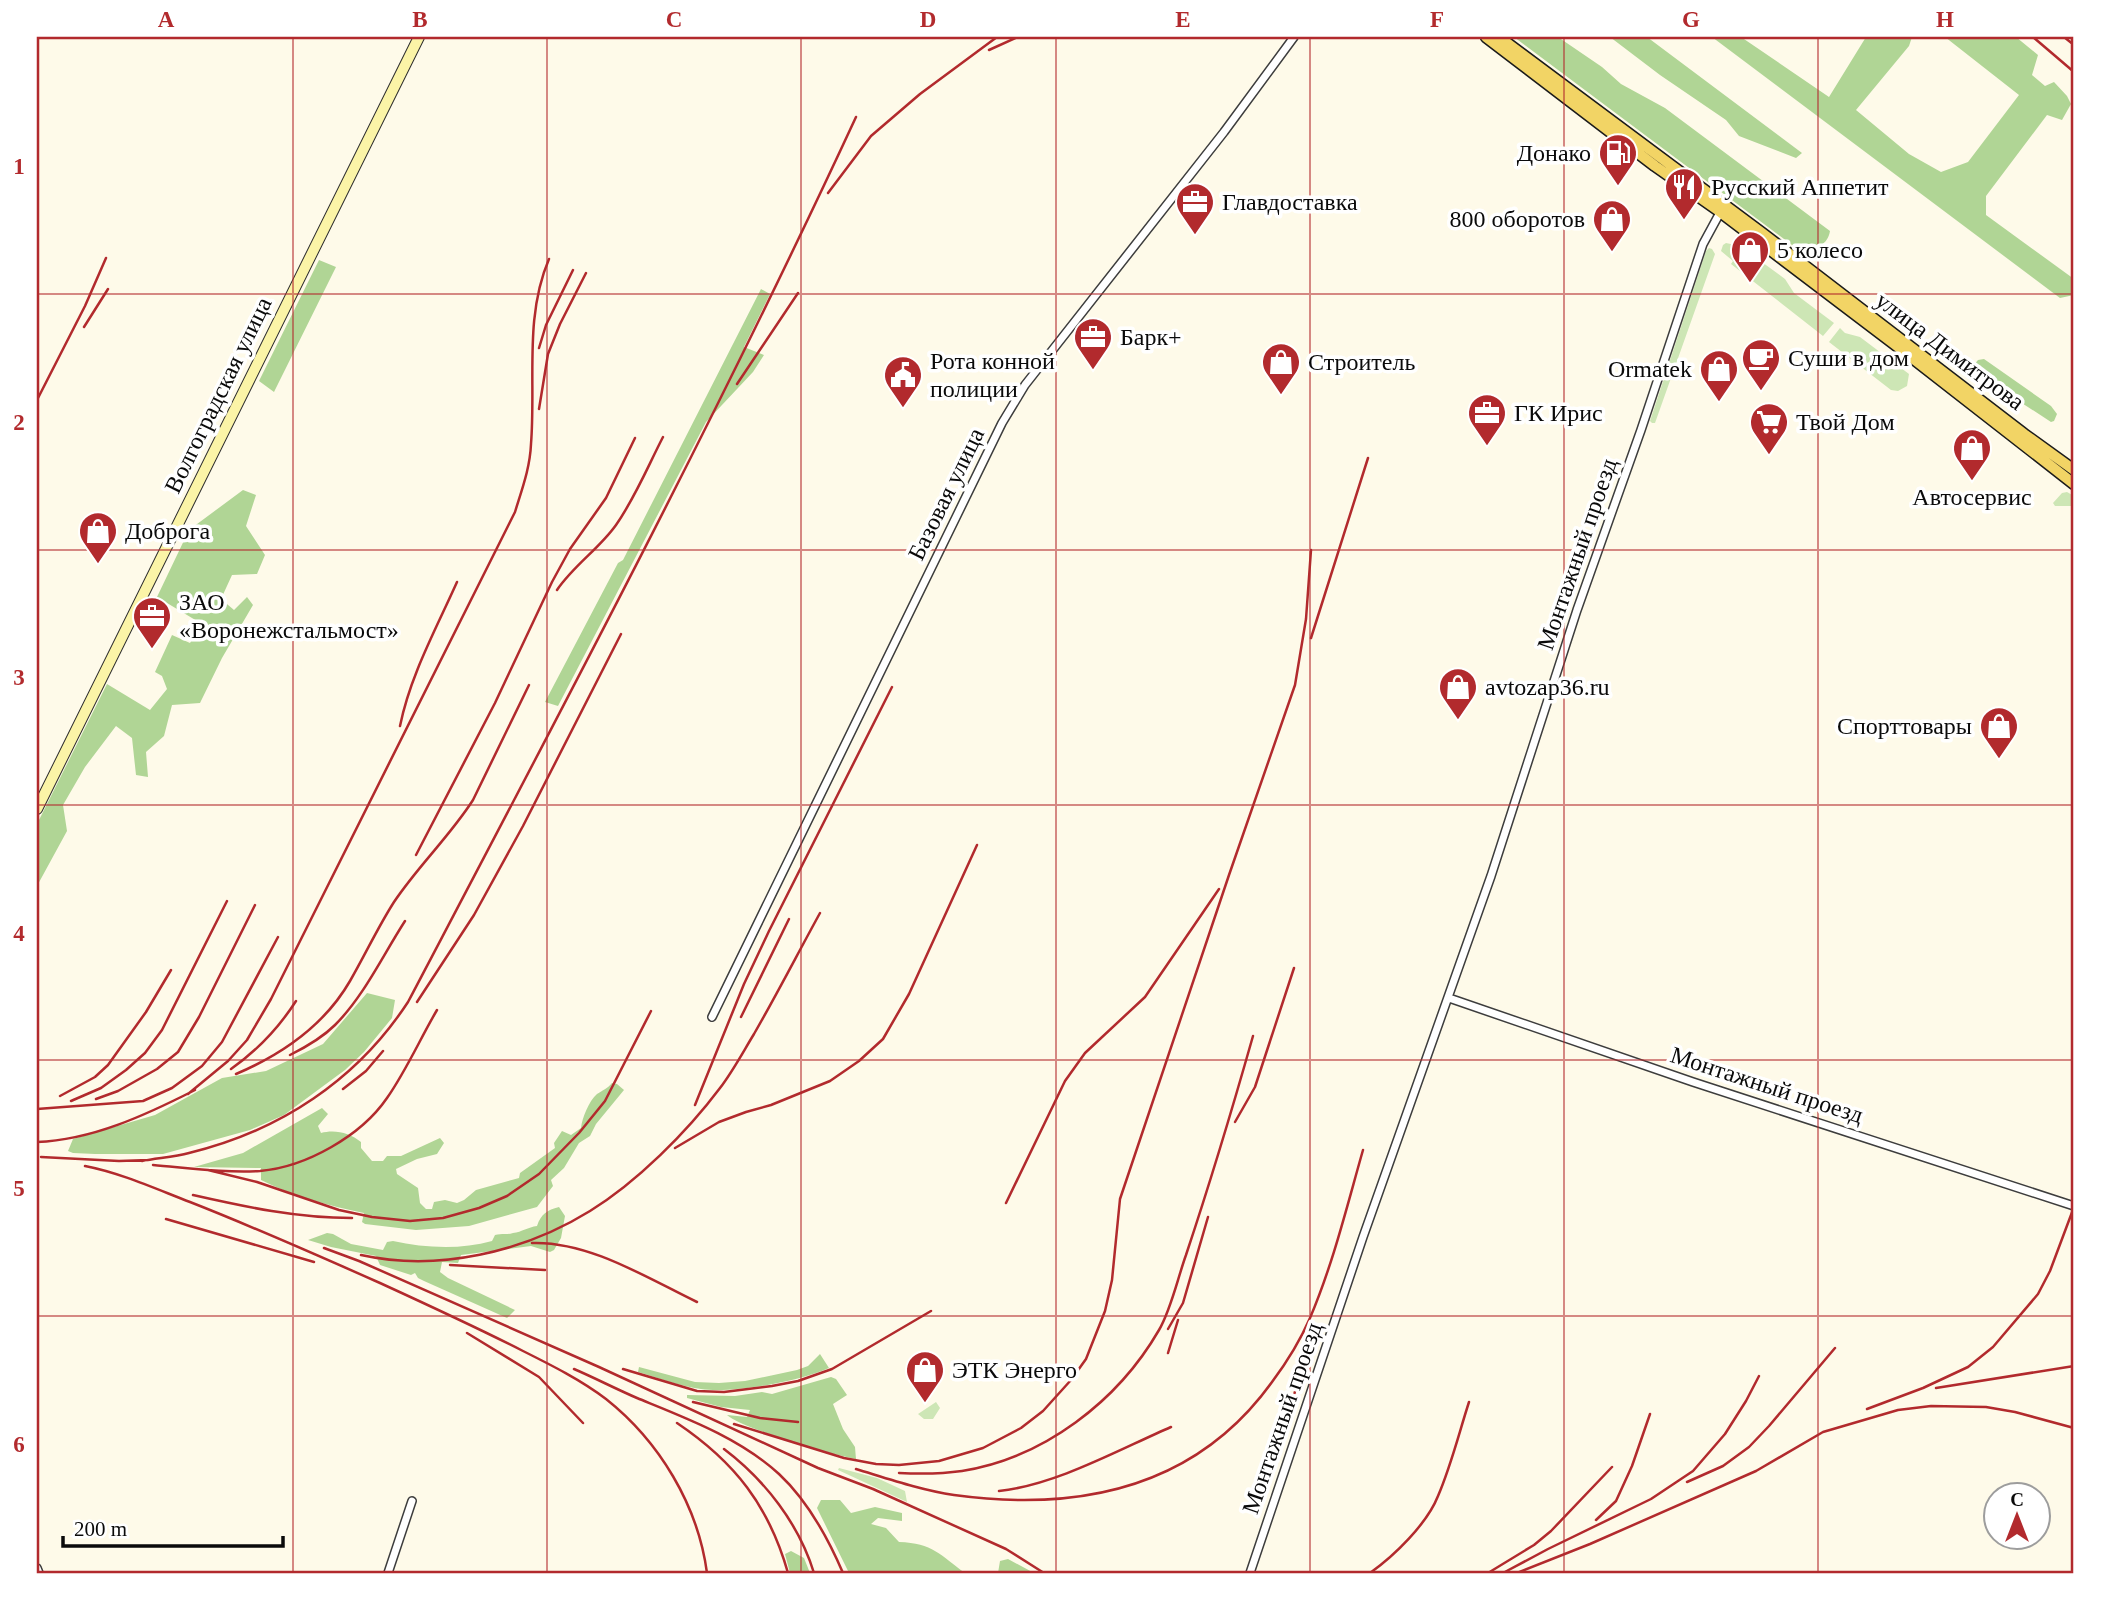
<svg xmlns="http://www.w3.org/2000/svg" width="2111" height="1610" font-family="Georgia,serif">
<style>
.green{fill:#cde6b5}
.forest{fill:#b0d595}
.lines{fill:none;stroke-linecap:round;stroke-linejoin:round}
.street-casing{stroke:#3d3d3d;stroke-width:10}
.secondary-casing{stroke:#2c2c2c;stroke-width:12}
.primary-casing{stroke:#1b1b1b;stroke-width:13}
.street{stroke:#fff;stroke-width:7}
.secondary{stroke:#fbf4a7;stroke-width:10}
.primary{stroke:#f2d465;stroke-width:10}
.rail{stroke:#b22a2d;stroke-width:2.5}
.grid{fill:none;stroke:#b22a2d;stroke-width:2;stroke-opacity:0.55}
.labels{text-anchor:middle;dominant-baseline:central;stroke-width:7;stroke-linejoin:round;paint-order:stroke}
.poi-label{font-size:24px;fill:#0a0a0a;stroke:#fff;text-anchor:start}
.street-label{font-size:24px;fill:#0a0a0a;stroke:#fff}
.neatline{fill:none;stroke:#b22a2d;stroke-width:2.5}
.grid-label{font-size:23px;text-anchor:middle;font-weight:bold;fill:#b22a2d}
</style>
<rect width="100%" height="100%" fill="#fefae9"/>
<path class="green" d="M1726 243 1740 246 1785 279 1794 293 1834 323 1823 336 1731 264 1733 261 1721 251 1723 245Z
M1709 248 1712 249 1715 254 1655 423H1652L1650 421 1706 251Z
M1840 328 1845 333 1860 337 1909 374 1907 386 1898 391 1891 390 1829 342Z
M2067 492 2074 496V506H2055L2053 503 2062 493Z
M936 1402 940 1408 933 1419H924L918 1414Z
M839 1468 877 1478 905 1491 907 1502 838 1470Z"/>
<path class="forest" d="M1514 37H1558L1602 67 1621 84 1665 108 1830 231C1827 248 1812 250 1796 248Z
M1610 37H1647L1802 153 1796 158 1739 136 1726 120 1660 75Z
M1712 37H1741L1829 97 1866 37H1912L1909 46 1856 110 1909 154 1941 172 1968 162 2019 95 1945 37H2016L2038 55 2032 75 2045 86 2054 82 2067 96 2071 104 2062 120 2047 115 1986 196V215L2074 279V295L2060 298Z
M319 260 336 267 274 392 259 381Z
M761 289 770 294 744 347 764 355 753 372 706 422 558 706 545 702 618 563 623 560Z
M1984 359 2051 406 2057 414 2054 421 2051 422 1985 379 1974 373 1972 367 1978 360Z
M243 490 256 495 246 526 265 555 257 574 232 575 221 599 234 610 247 597 253 605 222 658 200 703 172 705 164 736 146 752 148 777 136 775 132 738 116 726 85 767 63 805 67 831 37 886V824L107 684 150 710 167 689 162 676 155 672 172 635 190 643 202 624 157 597 189 530Z
M367 993 395 1000 392 1018 364 1052 345 1070 284 1115 250 1130 163 1154H95L73 1153 68 1151 73 1139 155 1115 222 1078 266 1071 323 1044Z
M612 1083 617 1084 624 1090 596 1124 590 1136 579 1143 564 1168 551 1180 553 1186 537 1207 469 1226 416 1230 365 1224 362 1222 364 1213C330 1206 293 1196 261 1180V1168L194 1167 243 1153 322 1108 328 1114 318 1126 321 1133C335 1129 350 1133 361 1142V1148L372 1161H383L387 1156H401L440 1138 444 1143 437 1154 417 1159 396 1169 397 1174 418 1188 420 1203 426 1209H432L434 1202 445 1200 457 1203 464 1200 476 1190 519 1178 520 1173 555 1148 554 1143 562 1131 571 1135 581 1128C582 1118 589 1101 597 1094 603 1090 607 1089 612 1083Z
M559 1207 565 1216 561 1238 554 1250 550 1252 531 1246 461 1255 458 1263 442 1262 440 1272 448 1278 515 1310 507 1318 424 1281 418 1278 415 1273 411 1275 380 1265 376 1256 331 1247 308 1240 327 1233 333 1234 351 1244 383 1250 387 1242 393 1241C425 1248 460 1250 492 1241L495 1235C502 1233 507 1235 513 1233 522 1232 528 1227 537 1226 541 1214 547 1210 559 1207Z
M820 1354 829 1368C801 1381 732 1394 701 1389 680 1386 658 1378 638 1372L639 1367 695 1382 719 1383 745 1381 797 1370 808 1366Z
M831 1377 836 1379 847 1395 833 1404 843 1429 855 1447 856 1459C833 1455 741 1428 727 1415L747 1417 750 1410 721 1407 687 1398V1395L735 1396 762 1392 772 1394Z
M821 1500H840L851 1513 875 1507 902 1513V1521L878 1518 871 1524 886 1528 899 1542C933 1543 940 1555 965 1573H849L817 1508Z
M791 1551 804 1558 810 1573H790L785 1554Z
M1008 1559 1034 1573H998L1000 1561Z"/>
<g class="lines">
<defs>
<path id="street" d="M1449 998 1693 1082 2074 1206
M712 1017 1002 423 1025 385 1224 132 1294 37
M37 1568 39 1573
M388 1573 412 1501
M1250 1573 1363 1237 1491 876 1577 610 1641 430 1703 244 1722 209"/>
<path id="secondary" d="M37 809 419 37"/>
<path id="primary" d="M1486 37 1655 166 1719 211 1897 346 2074 484
M1499 37 1762 233 2024 434 2074 470"/>
</defs>
<use href="#street" class="street-casing"/>
<use href="#secondary" class="secondary-casing"/>
<use href="#primary" class="primary-casing"/>
<use href="#street" class="street"/>
<use href="#secondary" class="secondary"/>
<use href="#primary" class="primary"/>
<path class="rail" d="M2033 37 2074 72
M2064 37 2074 45
M989 50 1018 37
M828 193 871 136 920 94 997 37
M84 327 108 289
M539 348 546 325 573 270
M737 384 798 293
M37 400 85 306 106 258
M539 409 548 354 560 324 586 273
M557 590C574 565 599 549 616 525 635 498 648 466 663 437
M1311 638 1368 458
M400 726C410 676 436 629 457 582
M416 855 495 703 552 582 570 549 606 498 635 438
M417 1002 474 915 523 826 621 634
M741 1017 789 919
M290 1055C306 1047 322 1038 335 1025 364 996 383 955 405 921
M231 1069C258 1050 278 1029 296 1001
M236 1074C283 1054 324 1026 350 981 365 955 378 927 394 902 418 866 450 836 473 800L529 685
M343 1089 366 1071 383 1051
M188 1094 228 1061 247 1040 271 999 515 512C522 489 530 468 531 444 536 382 524 317 549 259
M60 1096 95 1077 108 1065 146 1012 171 970
M96 1099 118 1091 157 1069 178 1052 199 1017 255 905
M71 1101 101 1088 126 1070 145 1053 162 1030 227 901
M695 1105 744 984 769 931 892 687
M37 1109 143 1101 172 1088 202 1066 222 1042 278 937
M1235 1122 1255 1087 1294 968
M37 1142C92 1140 146 1115 195 1090
M675 1148 719 1122 746 1112 771 1105 830 1081 859 1061 883 1039 909 994 977 845
M41 1157 119 1161 149 1160
M142 1161C157 1158 174 1157 189 1153 280 1131 357 1080 408 1002 562 709 717 417 856 117
M153 1165C189 1168 225 1173 260 1171 306 1167 361 1136 387 1098 406 1071 420 1039 437 1010
M85 1166C121 1173 156 1189 190 1202 254 1227 317 1255 380 1283 428 1305 476 1327 523 1351 551 1365 581 1380 606 1399 659 1441 698 1505 707 1573
M208 1170 257 1182 339 1210 372 1217 410 1221 443 1218 479 1208 507 1196 539 1174 579 1133 605 1101 651 1011
M193 1195C246 1207 297 1218 352 1218
M1006 1203 1065 1081 1085 1053 1145 997 1219 889
M166 1219 314 1262
M532 1243C589 1241 647 1278 697 1302
M324 1248 359 1261 599 1367 818 1468 873 1489 1006 1549 1044 1573
M361 1255C438 1272 524 1252 590 1211 637 1182 687 1132 720 1088 733 1071 743 1052 754 1034 777 994 798 953 820 913
M450 1265 545 1270
M1168 1329 1183 1303 1208 1217
M467 1333 539 1377 583 1423
M1168 1353 1178 1320
M574 1369C595 1378 616 1389 637 1398 686 1418 740 1438 779 1474 808 1501 828 1538 843 1573
M623 1369 697 1391 724 1392 772 1386 798 1381 832 1369 931 1311
M1936 1388 2074 1366
M693 1402 760 1418 798 1422
M1867 1409 1923 1388 1968 1367 1993 1347 2038 1294 2050 1271 2074 1207
M677 1423C735 1462 769 1506 788 1573
M734 1424 844 1458 876 1464 899 1465 939 1461 983 1448 1021 1428 1043 1411 1071 1380 1086 1359 1105 1311 1112 1280 1120 1199 1229 875 1295 685 1306 619 1311 550
M724 1449C765 1480 799 1524 814 1573
M856 1469C889 1479 921 1490 954 1495 1079 1512 1195 1489 1272 1382 1287 1362 1300 1341 1310 1318 1333 1264 1347 1206 1363 1150
M899 1473C920 1474 941 1474 962 1471 1044 1458 1118 1401 1159 1330 1171 1310 1178 1277 1186 1255 1210 1183 1232 1110 1253 1036
M1687 1482 1723 1466 1749 1447 1769 1426 1835 1348
M999 1491C1056 1485 1118 1450 1171 1427
M1256 1513 1285 1426 1314 1326
M1596 1520 1616 1501 1632 1466 1650 1414
M1370 1573C1394 1556 1427 1524 1438 1496 1451 1466 1459 1433 1469 1402
M1488 1573 1534 1545 1551 1531 1612 1467
M1503 1573 1548 1549 1651 1499 1693 1471 1725 1434 1746 1401 1759 1376
M1517 1573 1590 1544 1756 1471 1823 1432 1898 1410 1931 1406 1986 1407 2015 1412 2074 1428"/>
</g>
<path class="grid" d="M293 37V1573M547 37V1573M801 37V1573M1056 37V1573M1310 37V1573M1564 37V1573M1818 37V1573M37 294H2074M37 550H2074M37 805H2074M37 1060H2074M37 1316H2074"/>
<defs>
<symbol id="fuel-pin" viewBox="-11 -11 22 30"><path d="M0 17L-7.5 6A9.5 9.5 0 1 1 7.5 6Z" fill="#b22a2d" stroke="#fff"/><path d="M-5.5-6h7V0h2V4h1.3V-2.5L3-4.5l.8-.8L6-3V5H2.5V1h-1V6h-7ZM-4.2-4.7v3.2H.2V-4.7Z" fill="#fff"/></symbol>
<symbol id="restaurant-pin" viewBox="-11 -11 22 30"><path d="M0 17L-7.5 6A9.5 9.5 0 1 1 7.5 6Z" fill="#b22a2d" stroke="#fff"/><path d="M-5-6h1v4h1v-4h1v4h1v-4h1v5L-1.5 .5V6h-2V.5L-5-1ZM5-6V6H3V1.5H1.5Q1.5-4 5-6Z" fill="#fff"/></symbol>
<symbol id="office-pin" viewBox="-11 -11 22 30"><path d="M0 17L-7.5 6A9.5 9.5 0 1 1 7.5 6Z" fill="#b22a2d" stroke="#fff"/><path d="M-6-3h4V-5.5h4V-3h4V5H-6ZM-1-4.5V-3h2v-1.5ZM-6 0V1H6V0Z" fill="#fff"/></symbol>
<symbol id="shop-pin" viewBox="-11 -11 22 30"><path d="M0 17L-7.5 6A9.5 9.5 0 1 1 7.5 6Z" fill="#b22a2d" stroke="#fff"/><path d="M-5-2.5h2.3a2.7 3.5 0 0 1 5.4 0H5L5.5 6h-11ZM-1.5-2.5h3a1.5 2.3 0 0 0-3 0Z" fill="#fff"/></symbol>
<symbol id="cafe-pin" viewBox="-11 -11 22 30"><path d="M0 17L-7.5 6A9.5 9.5 0 1 1 7.5 6Z" fill="#b22a2d" stroke="#fff"/><path d="M-5.5-4.5H6V0H3Q3 3.5 0 3.5H-2.5Q-5.5 3.5-5.5 0ZM3-3.2v2h1.7v-2ZM-6 4.5H4V6H-6Z" fill="#fff"/></symbol>
<symbol id="civic-pin" viewBox="-11 -11 22 30"><path d="M0 17L-7.5 6A9.5 9.5 0 1 1 7.5 6Z" fill="#b22a2d" stroke="#fff"/><path d="M-.6-6.5H3V-4.5H.6V-3L4-1V1h2V6H-6V1h2V-1L-.6-3ZM-1.2 2.5V6h2.4V2.5Z" fill="#fff"/></symbol>
<symbol id="supermarket-pin" viewBox="-11 -11 22 30"><path d="M0 17L-7.5 6A9.5 9.5 0 1 1 7.5 6Z" fill="#b22a2d" stroke="#fff"/><path d="M-6-5.5h2.5l.6 2H6L4.5 2H-2.5L-4.4-4H-6ZM-1.5 3.2a1.3 1.3 0 1 0 .1 0ZM3 3.2a1.3 1.3 0 1 0 .1 0Z" fill="#fff"/></symbol>
</defs>
<g fill-rule="evenodd">
<use href="#fuel-pin" x="1596" y="131" width="44" height="60"/>
<use href="#restaurant-pin" x="1662" y="165" width="44" height="60"/>
<use href="#office-pin" x="1173" y="180" width="44" height="60"/>
<use href="#shop-pin" x="1590" y="197" width="44" height="60"/>
<use href="#shop-pin" x="1728" y="228" width="44" height="60"/>
<use href="#office-pin" x="1071" y="315" width="44" height="60"/>
<use href="#cafe-pin" x="1739" y="336" width="44" height="60"/>
<use href="#shop-pin" x="1259" y="340" width="44" height="60"/>
<use href="#shop-pin" x="1697" y="347" width="44" height="60"/>
<use href="#civic-pin" x="881" y="353" width="44" height="60"/>
<use href="#office-pin" x="1465" y="391" width="44" height="60"/>
<use href="#supermarket-pin" x="1747" y="400" width="44" height="60"/>
<use href="#shop-pin" x="1950" y="426" width="44" height="60"/>
<use href="#shop-pin" x="76" y="509" width="44" height="60"/>
<use href="#office-pin" x="130" y="594" width="44" height="60"/>
<use href="#shop-pin" x="1436" y="665" width="44" height="60"/>
<use href="#shop-pin" x="1977" y="704" width="44" height="60"/>
<use href="#shop-pin" x="903" y="1348" width="44" height="60"/>
</g>
<g class="labels">
<g class="poi-label">
<text x="1591" y="153" text-anchor="end">Донако</text>
<text x="1711" y="187">Русский Аппетит</text>
<text x="1222" y="202">Главдоставка</text>
<text x="1585" y="219" text-anchor="end">800 оборотов</text>
<text x="1777" y="250">5 колесо</text>
<text x="1120" y="337">Барк+</text>
<text x="1788" y="358">Суши в дом</text>
<text x="930" y="361">Рота конной<tspan x="930" dy="28">полиции</tspan></text>
<text x="1308" y="362">Строитель</text>
<text x="1692" y="369" text-anchor="end">Ormatek</text>
<text x="1514" y="413">ГК Ирис</text>
<text x="1796" y="422">Твой Дом</text>
<text x="1972" y="497" text-anchor="middle">Автосервис</text>
<text x="125" y="531">Доброга</text>
<text x="179" y="602">ЗАО<tspan x="179" dy="28">«Воронежстальмост»</tspan></text>
<text x="1485" y="687">avtozap36.ru</text>
<text x="1972" y="726" text-anchor="end">Спорттовары</text>
<text x="952" y="1370">ЭТК Энерго</text>
</g>
<g class="street-label">
<text transform="translate(1950 351) rotate(37)">улица Димитрова</text>
<text transform="translate(218 395) rotate(-64)">Волгоградская улица</text>
<text transform="translate(946 494) rotate(-64)">Базовая улица</text>
<text transform="translate(1577 554) rotate(-71)">Монтажный проезд</text>
<text transform="translate(1767 1085) rotate(18)">Монтажный проезд</text>
<text transform="translate(1282 1418) rotate(-71)">Монтажный проезд</text>
</g>
</g>
<rect width="2111" height="1610" fill="none" stroke="#ffffff" stroke-width="77"/>
<g transform="translate(2017 1516)"><circle r="33" fill="#ffffff" stroke="#9d9d9d" stroke-width="2"/>
<path d="M0-5L12 26L0 18L-12 26Z" fill="#b22a2d"/>
<text y="-10" font-size="19" font-weight="bold" text-anchor="middle" fill="#0a0a0a">С</text>
</g>
<path d="M63 1536v10h220v-10" fill="none" stroke="#0a0a0a" stroke-width="3.5"/>
<text x="74" y="1536" font-size="21" fill="#0a0a0a" stroke="#ffffff" stroke-width="5" paint-order="stroke">200 m</text>
<rect x="38" y="38" width="2034" height="1534" class="neatline"/>
<g class="grid-label">
<text x="166" y="27">A</text>
<text x="420" y="27">B</text>
<text x="674" y="27">C</text>
<text x="928" y="27">D</text>
<text x="1183" y="27">E</text>
<text x="1437" y="27">F</text>
<text x="1691" y="27">G</text>
<text x="1945" y="27">H</text>
<text x="19" y="174">1</text>
<text x="19" y="430">2</text>
<text x="19" y="685">3</text>
<text x="19" y="941">4</text>
<text x="19" y="1196">5</text>
<text x="19" y="1452">6</text>
</g>
</svg>
